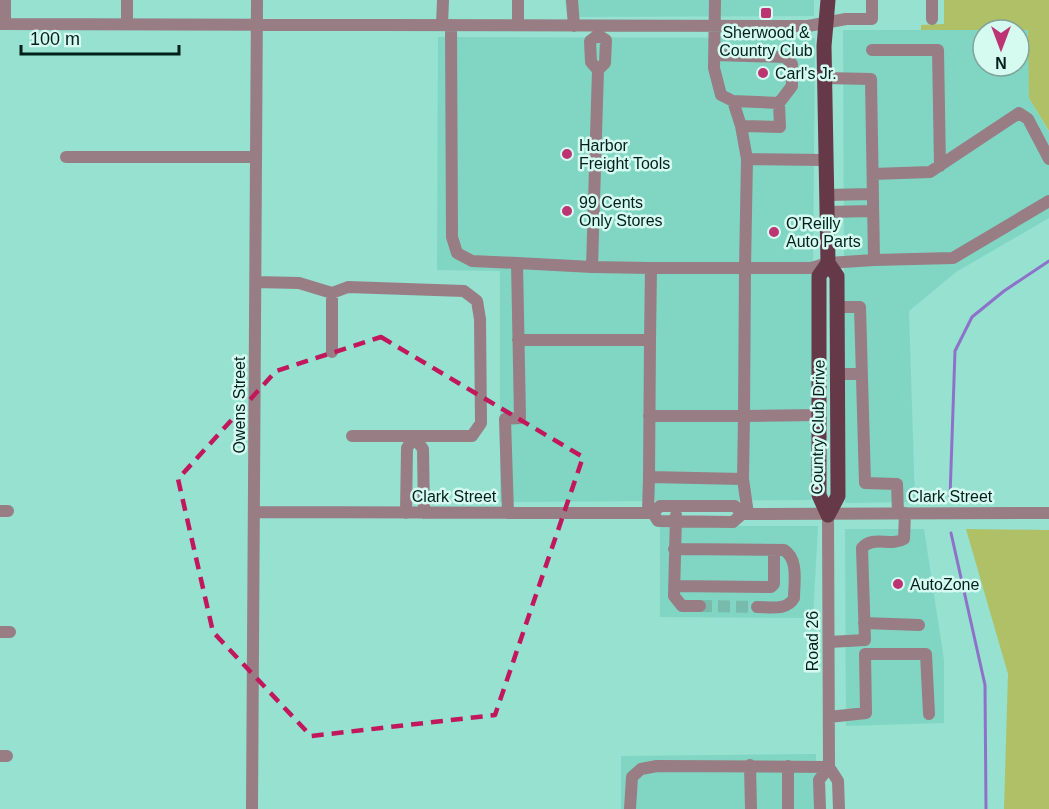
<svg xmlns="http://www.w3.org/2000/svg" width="1049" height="809" font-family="Arial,sans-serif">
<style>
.built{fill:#81d6c3}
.green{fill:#b0c067}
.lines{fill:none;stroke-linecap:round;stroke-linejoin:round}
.stream{stroke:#8e72ca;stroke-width:3}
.minor-tunnel{stroke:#78baab;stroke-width:12;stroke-dasharray:12 6;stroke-linecap:butt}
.minor{stroke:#987d85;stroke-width:12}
.major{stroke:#663949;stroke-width:15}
.marked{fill:none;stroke:#c2185b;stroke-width:4.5;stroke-dasharray:12 8;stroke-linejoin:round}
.poi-dot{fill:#bd3472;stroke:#d5faf0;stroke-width:2}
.labels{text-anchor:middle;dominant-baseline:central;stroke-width:5;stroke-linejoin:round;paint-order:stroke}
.poi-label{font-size:16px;fill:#01201a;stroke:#d5faf0;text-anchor:start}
.street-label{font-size:16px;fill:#01201a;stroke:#d5faf0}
</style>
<rect width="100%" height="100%" fill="#96e1cf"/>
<path class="built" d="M565 0H814V16L567 17Z
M843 30H983V66H1019V30H1029V98L1049 132V218L956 272 909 311 915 502 845 503Z
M438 37 815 38 811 500 500 502V271L437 270Z
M660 526H818L813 618 660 617Z
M845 529H924L944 660V723L846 726Z
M816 754 815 809H621V756Z"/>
<path class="green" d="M944 0H1049V131L1029 98 1028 30H921V25L944 24Z
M966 529 1049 530V809H1004L1008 674Z"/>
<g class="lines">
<path class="stream" d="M950 497 955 351 972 317 1004 291 1049 261
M951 533 985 685 986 809"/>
<path class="minor-tunnel" d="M700 606 757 607"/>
<path class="minor" d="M518 0V25
M572 0 574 26
M715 0 714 68 721 95 733 101 779 103 780 127 741 126 747 159 825 160
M932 0V19
M0 24 808 26 846 19H872V0
M5 24V0
M127 24V0
M442 25 443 0
M451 25 452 237 457 253 472 261 517 263 520 418 505 419 508 513
M872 50H938L940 166
M715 55 785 57 792 64V86L779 103
M598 70 591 62 590 41 598 35
M733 101 741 126
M66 157H256
M747 159 745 268H811L828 263 874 260 871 79 824 78
M873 174 930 172 1019 113 1028 119 1049 159
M826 195 873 194
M826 212 873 211
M874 260 953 258 1049 201
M517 263 592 267 598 70 605 63 606 40 598 35
M592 267 651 268
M256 282 299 283 332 293V352
M332 293 348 287 464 291 477 301 480 319 481 423 472 436H352
M837 307H860L865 483 897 484 898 513
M518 340H650L649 477
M650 340 651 268H745L744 416 820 415
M838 374H861
M649 416H744L743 479 748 514
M414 437 423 449 424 513
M0 511H8
M256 512 653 513 660 506H735L742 514
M406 513 407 448 414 437
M648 513 649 477 743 479
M653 513 658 521 733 522 742 514 1049 513
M676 515 674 596 682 606H700
M828 515 829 767 838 781 839 809
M674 549 784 550C799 559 794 583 794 598 787 611 770 607 757 607
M674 586 771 587 774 584V550
M864 623 919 625
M0 632H10
M829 642 865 640 862 548C873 535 891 547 904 539L905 513
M829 717 866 713 865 654H926L929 714
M0 756H7
M750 765 751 809
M252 809 257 0
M630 809 632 777 641 769 657 766 829 767
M788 809V766
M820 809 819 780 829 767"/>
<path class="major" d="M828 0 824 46 828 263 837 276 838 496 828 515
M828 263 819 276V495L828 515"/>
</g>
<path class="marked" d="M381 337 583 457 495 715 311 736 213 632 178 479 276 371Z"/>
<g class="poi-dot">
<rect x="760" y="7" width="12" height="12" rx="3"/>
<circle cx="763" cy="73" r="6"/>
<circle cx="567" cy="154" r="6"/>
<circle cx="567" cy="211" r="6"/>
<circle cx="774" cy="232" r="6"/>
<circle cx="898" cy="584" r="6"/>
</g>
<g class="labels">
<g class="poi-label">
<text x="766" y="32" text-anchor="middle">Sherwood &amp;<tspan x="766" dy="18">Country Club</tspan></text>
<text x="775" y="73">Carl's Jr.</text>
<text x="579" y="145">Harbor<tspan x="579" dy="18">Freight Tools</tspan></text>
<text x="579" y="202">99 Cents<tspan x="579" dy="18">Only Stores</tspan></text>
<text x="786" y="223">O'Reilly<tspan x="786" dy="18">Auto Parts</tspan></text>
<text x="910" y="584">AutoZone</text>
</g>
<g class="street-label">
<text transform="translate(239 405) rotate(-90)">Owens Street</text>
<text transform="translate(818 427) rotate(-89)">Country Club Drive</text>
<text x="454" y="496">Clark Street</text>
<text x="950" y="496">Clark Street</text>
<text transform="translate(812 641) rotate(-90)">Road 26</text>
</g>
</g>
<g transform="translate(1001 48) rotate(180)"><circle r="28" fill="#d5faf0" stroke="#80a39a" stroke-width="1.5"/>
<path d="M0-4.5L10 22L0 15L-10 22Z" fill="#bd3472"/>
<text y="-9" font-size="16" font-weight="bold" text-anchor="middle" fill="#01201a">N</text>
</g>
<path d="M21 45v9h158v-9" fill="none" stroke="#01201a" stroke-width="3"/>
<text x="30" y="45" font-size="18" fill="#01201a" stroke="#d5faf0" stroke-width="4.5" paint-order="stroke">100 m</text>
</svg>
